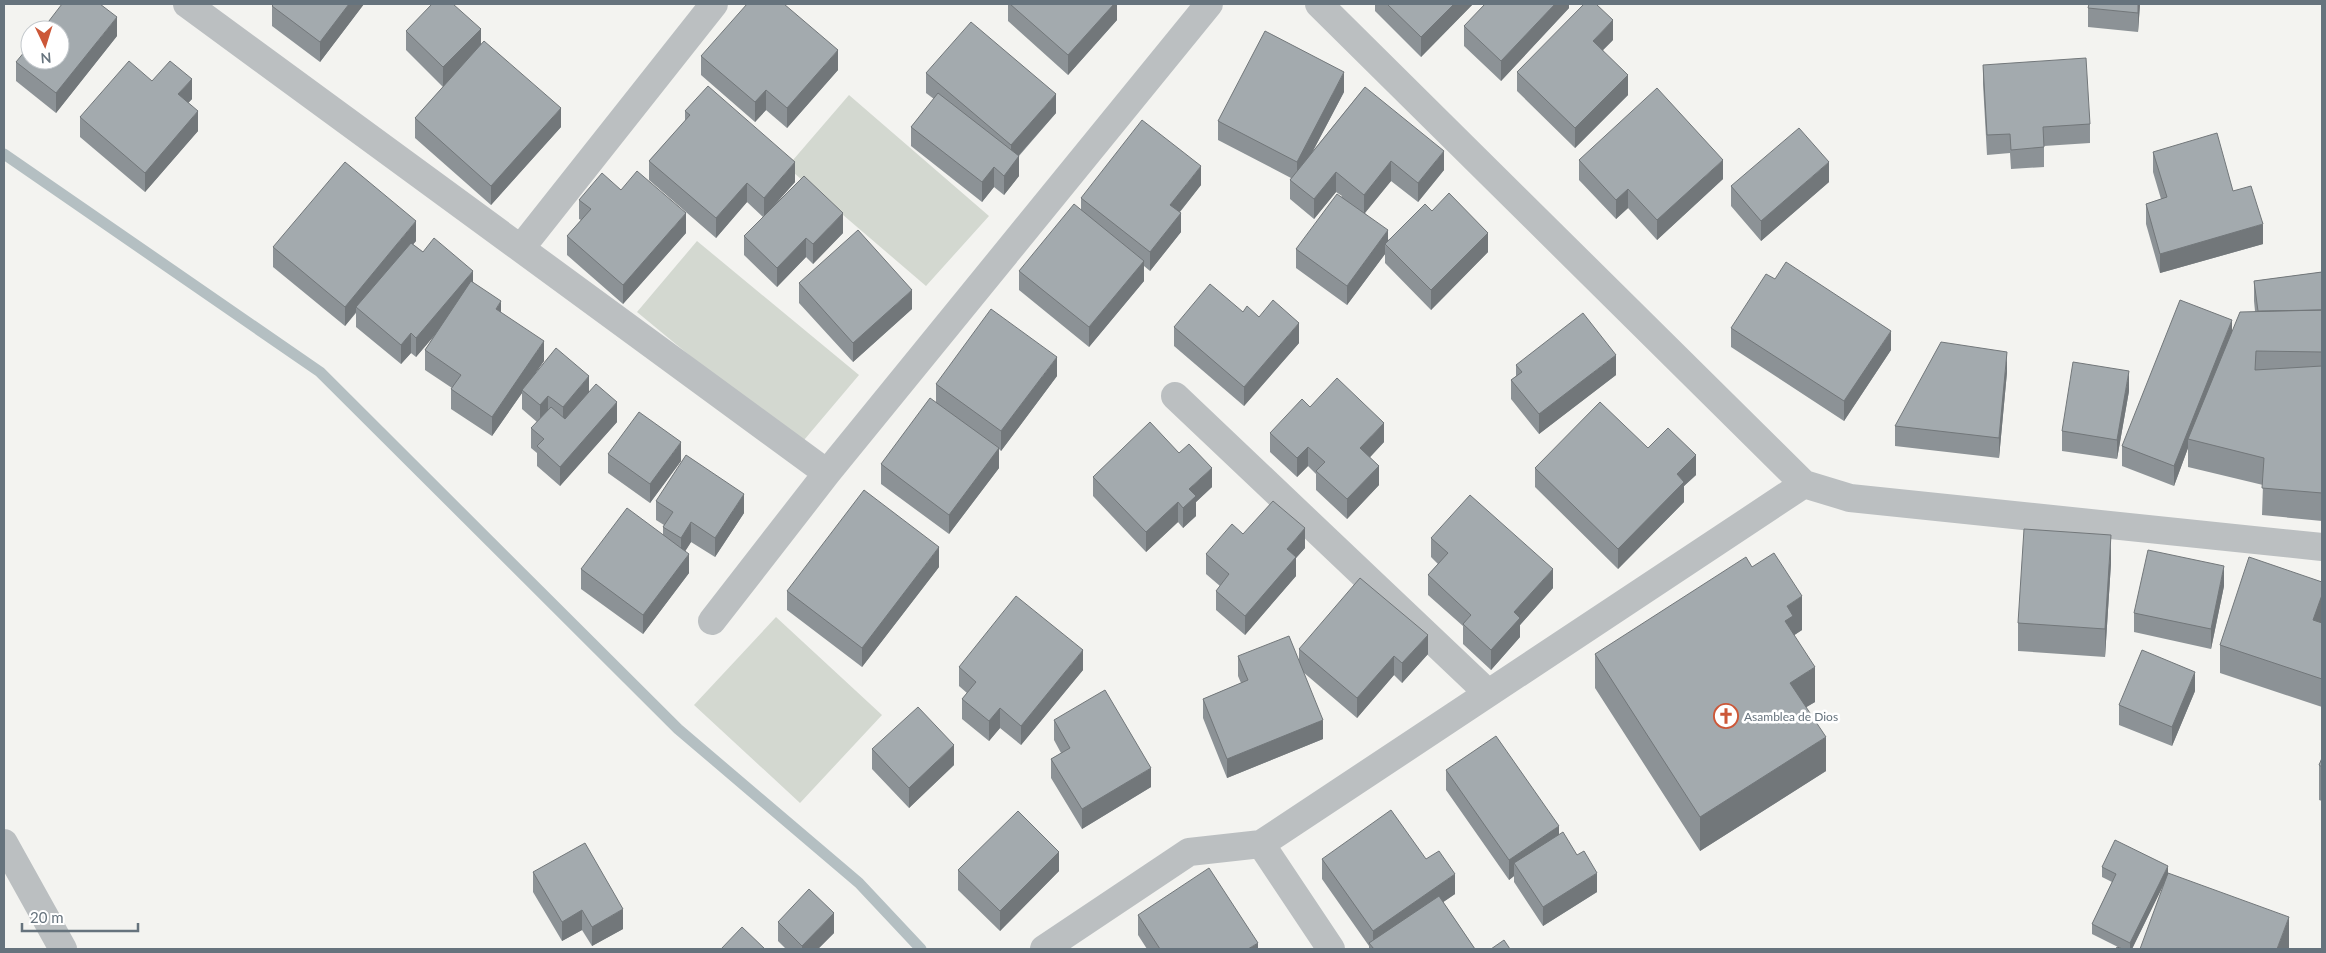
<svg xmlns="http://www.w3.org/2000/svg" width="2326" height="953" font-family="Lato,sans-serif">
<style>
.green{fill:#d3d8d0}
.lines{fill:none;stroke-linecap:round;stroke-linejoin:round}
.stream{stroke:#b4bfc2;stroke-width:11}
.minor{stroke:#bbbfc1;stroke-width:28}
.wall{fill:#8c9296}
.shaded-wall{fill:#72777a}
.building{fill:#a3aaae;stroke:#72777a}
.labels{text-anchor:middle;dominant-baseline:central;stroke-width:5;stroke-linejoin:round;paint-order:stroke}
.poi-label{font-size:12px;fill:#66737d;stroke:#fff;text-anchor:start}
</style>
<rect width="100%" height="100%" fill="#f3f3f0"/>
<path class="green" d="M849 95 989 216 926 286 787 167Z
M697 241 859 375 799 446 637 312Z
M776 617 882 715 800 803 694 705Z"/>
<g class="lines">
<path class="stream" d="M4 154 320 372 678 729 859 883 921 949"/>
<path class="minor" d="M187 4 827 473 1209 4
M1319 4 1804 484 1850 498 2322 547
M521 248 714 4
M1175 396 1488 693
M712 621 827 473
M4 843 63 949
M1261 844 1804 484
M1044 949 1189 852 1261 844 1331 949"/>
</g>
<path class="wall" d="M274 4H364L320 62 272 26V6Z
M1008 4H1117V20L1068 75 1008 21Z
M1375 4H1473L1421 57 1375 11Z
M1569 4V8L1501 81 1464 46V26Z
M2140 4 2138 32 2088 27V8Z
M406 31 481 45 561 127 491 205 415 138V118L443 87 406 50Z
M117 36 56 113 16 81V62Z
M1613 40 1603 50 1628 95 1575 148 1517 91V72Z
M701 56 838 70 787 128 766 110 755 122 701 75Z
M1983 65 2090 124V143L2044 146V167L2011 169 2010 153 1987 155 1983 84Z
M926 73 1056 113 1019 156V176L1004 195 994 187 982 202 911 146V127L934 99 926 93Z
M152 81 192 99 188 103 198 131 145 192 80 137V117Z
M1365 87 1444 170 1418 202 1391 181 1365 213 1388 240 1432 211 1488 252 1431 310 1385 263V254L1347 305 1296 268V249L1342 196 1336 192 1314 219 1290 199V180L1291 178 1218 140V121L1344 92 1313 151Z
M685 111 795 182 772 208 843 233 813 264 806 257 777 287 744 255V236L763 217 747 202 716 238 649 180V161L685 121Z
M2153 152 2233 191 2263 244 2160 273 2146 224V204L2161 199 2153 172Z
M1579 160 1723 179 1657 240 1628 208 1616 219 1579 180Z
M1829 182 1761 241 1731 206V186Z
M1201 185 1180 212 1181 232 1150 271 1144 266V281L1089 347 1019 290V271L1081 210V198Z
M579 200 686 233 623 304 567 255V236L581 220 579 219Z
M416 241 413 244 423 252 473 282 501 313 544 361 536 372 589 392 617 422 560 486 537 466V453L531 448V428L537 422 522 409V393L492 436 451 409V389L452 388 425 370V350L434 336 416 357 411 353 401 364 356 327V313L345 326 273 267V247Z
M2322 272V521L2262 515 2263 485 2188 467V448L2174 486 2122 466V446L2232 333 2255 311 2254 301V281Z
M799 283 912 309 853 362 799 303Z
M1259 317 1299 343 1244 406 1174 346V327Z
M1731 328 1891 350 1844 421 1731 347Z
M1516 365 1616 375 1539 434 1511 399V380L1516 376Z
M2007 372 1999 458 1895 446V426Z
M1057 376 1001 451 999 449V468L949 534 881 484V464L936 402V384Z
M2129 391 2117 459 2062 451V431Z
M1310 407 1384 442 1370 457 1379 485 1347 519 1316 490V474L1308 466 1297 477 1270 452V433Z
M1648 448 1696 475 1684 486V502L1618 569 1535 487V468Z
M608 454 681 461 650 503 608 473Z
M1093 477 1212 487 1196 502V516L1183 528 1178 522 1146 552 1093 496Z
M656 501 744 513 715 557 691 542 685 551 689 573 643 634 581 589V569L663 534V527L664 525 656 520Z
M1243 534 1305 548 1296 558V576L1245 635 1216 610V591L1220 586 1206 574V554Z
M1431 538 1553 588 1520 625V637L1491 670 1463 644V626L1428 595V575L1438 564 1431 557Z
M2111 563 2105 657 2018 651V623Z
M939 567 862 667 787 610V591Z
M1752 567 1802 630 1794 635 1815 702 1806 707 1826 771 1700 851 1595 688V654Z
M2322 582V707L2220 673V645Z
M2224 586 2211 649 2134 632V613Z
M1299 649 1428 654 1402 683 1394 675 1357 718 1303 672 1323 739 1227 778 1203 718V699L1241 683 1238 676V656L1299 662Z
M959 667 1083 670 1021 745 1000 728 989 741 962 719V699L967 693 959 686Z
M2195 691 2172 746 2119 725V705Z
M1054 720 1151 787 1082 829 1051 778V759L1061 753 1054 740Z
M872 749 954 765 909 808 872 769Z
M2322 758V801L2319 800V765Z
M1446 770 1559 835 1597 892 1543 926 1514 882V876L1509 880 1446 790Z
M1322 859H1426L1455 894 1443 902 1475 949H1369V946L1322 879Z
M2102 867 2168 873 2289 949 2163 885 2132 949H2116H2122L2092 934V924L2112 882 2102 877Z
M958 870 1059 871 1000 931 958 890Z
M533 872 623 929 592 946 582 930 562 941 533 892Z
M1138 915 1258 949H1147L1138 935Z
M778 922 834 933 818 949H786L778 941Z"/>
<path class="shaded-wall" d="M349 4H364L320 62V42Z
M1114 4H1117V20L1068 75V55Z
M1454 4H1473L1421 57V37Z
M1555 4H1569V8L1501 81V61Z
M2138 4H2140L2138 32Z
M117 17V36L56 113V93Z
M1613 20V40L1593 60V41Z
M481 29V49L443 87V67Z
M838 50V70L787 128V108Z
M1344 72V92L1297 181V162Z
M1628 75V95L1575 148V128Z
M192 79V99L178 114V94Z
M766 90V110L755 122V102Z
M1056 94V113L1011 164V145Z
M561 108V127L491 205V186Z
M198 111V131L145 192V173Z
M1444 151V170L1418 202V183Z
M1019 156V176L1004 195V176Z
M1723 160V179L1657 240V220Z
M1391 161V181L1364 214V195Z
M795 162V182L764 217V198Z
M1829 162V182L1761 241V221Z
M1201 166V185L1170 224V205Z
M5 167V187L4 189V170Z
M994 167V187L982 202V182Z
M1336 172V192L1314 219V199Z
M747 183V202L716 238V218Z
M1628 189V208L1616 219V200Z
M686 213V233L623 304V285Z
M843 213V233L813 264V244Z
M1181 213V232L1150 271V252Z
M416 221V241L359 309 356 307V312L345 326V307Z
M2263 224V244L2160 273V254Z
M1388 230V247L1385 244V254L1347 305V286Z
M1488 233V252L1431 310V290Z
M806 238V257L777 287V268Z
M1144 261V281L1089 347V327Z
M473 271V290L416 357V338Z
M912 290V309L853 362V343Z
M501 301V321L496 309Z
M2232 320V340L2188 439V448L2174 486V466Z
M1299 323V343L1244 406V387Z
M1891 331V350L1844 421V401Z
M411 333V353L401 364V345Z
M544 341V361L523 391 522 390V393L492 436V417Z
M2007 352V372L1999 458V438Z
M1616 355V375L1539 434V414Z
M1057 357V376L1001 451V431Z
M2129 371V391L2117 459V440Z
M589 376V395L563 427V407Z
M548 396V415L540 425V405Z
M617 402V422L560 486V467Z
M1384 423V442L1360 468V448Z
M681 442V461L650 503V484Z
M1308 447V466L1297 477V458Z
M999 448V468L949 534V515Z
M1696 455V475L1684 486V502L1618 569V549L1677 474Z
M1379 466V485L1347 519V499Z
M1212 468V487L1196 502V516L1183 528V508L1189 489Z
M744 494V513L715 557V538Z
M1178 502V522L1146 552V532Z
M691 522V542L681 558V538Z
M1305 528V548L1296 558V576L1245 635V616L1287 549Z
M2111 535V563L2105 657V629Z
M939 547V567L862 667V648Z
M689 554V573L643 634V615Z
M2224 566V586L2211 649V629Z
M1553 569V588L1520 625V637L1491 670V650L1514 612Z
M2322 595V623L2313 620Z
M1802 596V630L1793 636 1785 621 1787 606Z
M1428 635V654L1402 683V663Z
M1083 650V670L1021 745V726Z
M1394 656V675L1357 718V698Z
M1815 667V702L1790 717V683Z
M2195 672V691L2172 746V727Z
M1000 708V728L989 741V721Z
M1323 720V739L1227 778V759Z
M1826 737V771L1700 851V817Z
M954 745V765L909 808V788Z
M1151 768V787L1082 829V809Z
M1559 826V845L1514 863V876L1509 880V860Z
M1059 852V871L1000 931V911Z
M2168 866V876L2132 949H2130V943Z
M1597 873V892L1543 926V907Z
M1455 874V894L1375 949H1373V931Z
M623 909V929L592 946V927Z
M582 910V930L562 941V922Z
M834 913V933L818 949H802V946Z
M2289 917V949H2277Z
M1258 943V949H1248Z"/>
<path class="building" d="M62 4H100L117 17 56 93 16 62 30 45V60H60V30H42Z
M274 4H349L320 42 272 6Z
M432 4H453L481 29 443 67 406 31Z
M747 4H784L838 50 787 108 766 90 755 102 701 56Z
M1010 4H1114L1068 55Z
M1387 4H1454L1421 37Z
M1485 4H1555L1501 61 1464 26Z
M1584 4H1596L1613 20 1593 41 1628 75 1575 128 1517 72Z
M2089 4H2138V13L2088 8Z
M971 22 1056 94 1011 145 926 73Z
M1265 31 1344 72 1297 162 1218 121Z
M484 41 561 108 491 186 415 118Z
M2086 58 2090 124 2043 127 2044 147 2011 150 2010 134 1987 135 1983 65Z
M129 61 152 81 170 61 192 79 178 94 198 111 145 173 80 117Z
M708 86 795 162 764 198 747 183 716 218 649 161 690 115 685 111Z
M1365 87 1444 151 1418 183 1391 161 1364 195 1336 172 1314 199 1290 180Z
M1657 88 1723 160 1657 220 1628 189 1616 200 1579 160Z
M938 93 1019 156 1004 176 994 167 982 182 911 127Z
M1142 120 1201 166 1170 205 1181 213 1150 252 1081 198Z
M1799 128 1829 162 1761 221 1731 186Z
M2217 133 2233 191 2251 186 2263 224 2160 254 2146 204 2167 197 2153 152Z
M345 162 416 221 345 307 273 247Z
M637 171 686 213 623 285 567 236 591 209 579 200 602 173 621 190Z
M804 176 843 213 813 244 806 238 777 268 744 236Z
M1449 193 1488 233 1431 290 1385 244 1425 204 1432 211Z
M1337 194 1388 230 1347 286 1296 249Z
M1074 204 1144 261 1089 327 1019 271Z
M858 230 912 290 853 343 799 283Z
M434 238 473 271 416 338 411 333 401 345 356 307 411 243 423 252Z
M1786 262 1891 331 1844 401 1731 328 1766 274 1775 279Z
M2322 272V310L2258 311 2254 281Z
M471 281 501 301 496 309 544 341 492 417 451 389 461 375 425 350Z
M1210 284 1243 312 1247 306 1259 317 1273 300 1299 323 1244 387 1174 327Z
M2180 300 2232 320 2174 466 2122 446Z
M991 309 1057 357 1001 431 936 384Z
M2322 310V352L2256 351 2255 370 2322 366V493L2262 488 2264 458 2188 439 2240 312Z
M1583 313 1616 355 1539 414 1511 380 1522 372 1516 365Z
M1941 342 2007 352 1999 438 1895 426Z
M556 348 589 376 563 407 548 396 540 405 522 390Z
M2073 362 2129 371 2117 440 2062 431Z
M1337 378 1384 423 1360 448 1379 466 1347 499 1316 471 1325 462 1308 447 1297 458 1270 433 1302 399 1310 407Z
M596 384 617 402 560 467 537 446 544 439 531 428 551 407 565 419Z
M930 398 999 448 949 515 881 464Z
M1600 402 1648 448 1668 428 1696 455 1677 474 1684 482 1618 549 1535 468Z
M639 412 681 442 650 484 608 454Z
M1150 422 1179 453 1189 444 1212 468 1189 489 1196 496 1183 508 1178 502 1146 532 1093 477Z
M686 455 744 494 715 538 691 522 681 538 663 527 673 512 656 501Z
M864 490 939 547 862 648 787 591Z
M1470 495 1553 569 1514 612 1520 618 1491 650 1463 624 1471 615 1428 575 1448 553 1431 538Z
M1273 501 1305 528 1287 549 1296 557 1245 616 1216 591 1229 574 1206 554 1232 524 1243 534Z
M627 508 689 554 643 615 581 569Z
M2024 529 2111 535 2105 629 2018 623Z
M2148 550 2224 566 2211 629 2134 613Z
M1774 553 1802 596 1787 606 1793 616 1785 621 1815 667 1790 683 1826 737 1700 817 1595 654 1746 557 1752 567Z
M2249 557 2322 582V595L2313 620 2322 623V679L2220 645Z
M1360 578 1428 635 1402 663 1394 656 1357 698 1299 649Z
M1016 596 1083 650 1021 726 1000 708 989 721 962 699 976 682 959 667Z
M1289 636 1323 720 1227 759 1203 699 1248 680 1238 656Z
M2142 650 2195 672 2172 727 2119 705Z
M1105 690 1151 768 1082 809 1051 759 1070 748 1054 720Z
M918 707 954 745 909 788 872 749Z
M1496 736 1559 826 1509 860 1446 770Z
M2322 758V767L2319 765Z
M1391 810 1426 859 1439 851 1455 874 1373 931 1322 859Z
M1018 811 1059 852 1000 911 958 870Z
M1563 832 1577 855 1584 851 1597 873 1543 907 1514 863Z
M2115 840 2168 866 2130 943 2092 924 2116 874 2102 867Z
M585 843 623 909 592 927 582 910 562 922 533 872Z
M1209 868 1258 943 1248 949H1160L1138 915Z
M2168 873 2289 917 2277 949H2140Z
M809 889 834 913 802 946 778 922Z
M1439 896 1475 949H1374L1369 943Z
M742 927 765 949H721Z
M1504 940 1510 949H1491Z
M2117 947 2123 949H2116Z"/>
<defs>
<symbol id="church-ring" viewBox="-11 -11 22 22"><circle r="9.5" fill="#fff" stroke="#cc5738" stroke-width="1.5"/><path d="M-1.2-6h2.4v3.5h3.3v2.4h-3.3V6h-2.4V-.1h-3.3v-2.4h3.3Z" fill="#cc5738"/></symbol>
</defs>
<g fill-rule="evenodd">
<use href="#church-ring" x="1712" y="702" width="28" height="28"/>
</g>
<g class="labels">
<g class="poi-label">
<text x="1744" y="716">Asamblea de Dios</text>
</g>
</g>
<rect width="2326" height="953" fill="none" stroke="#66737d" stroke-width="10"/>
<g transform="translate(45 45) rotate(176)"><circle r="24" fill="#ffffff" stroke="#c2c7cb"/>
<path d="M0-4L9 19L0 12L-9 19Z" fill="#cc5738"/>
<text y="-8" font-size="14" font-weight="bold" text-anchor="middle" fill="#66737d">N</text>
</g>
<path d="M22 923v8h116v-8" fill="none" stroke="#66737d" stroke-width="2.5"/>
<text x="30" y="923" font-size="15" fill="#66737d" stroke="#ffffff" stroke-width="4" paint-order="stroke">20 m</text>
</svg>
